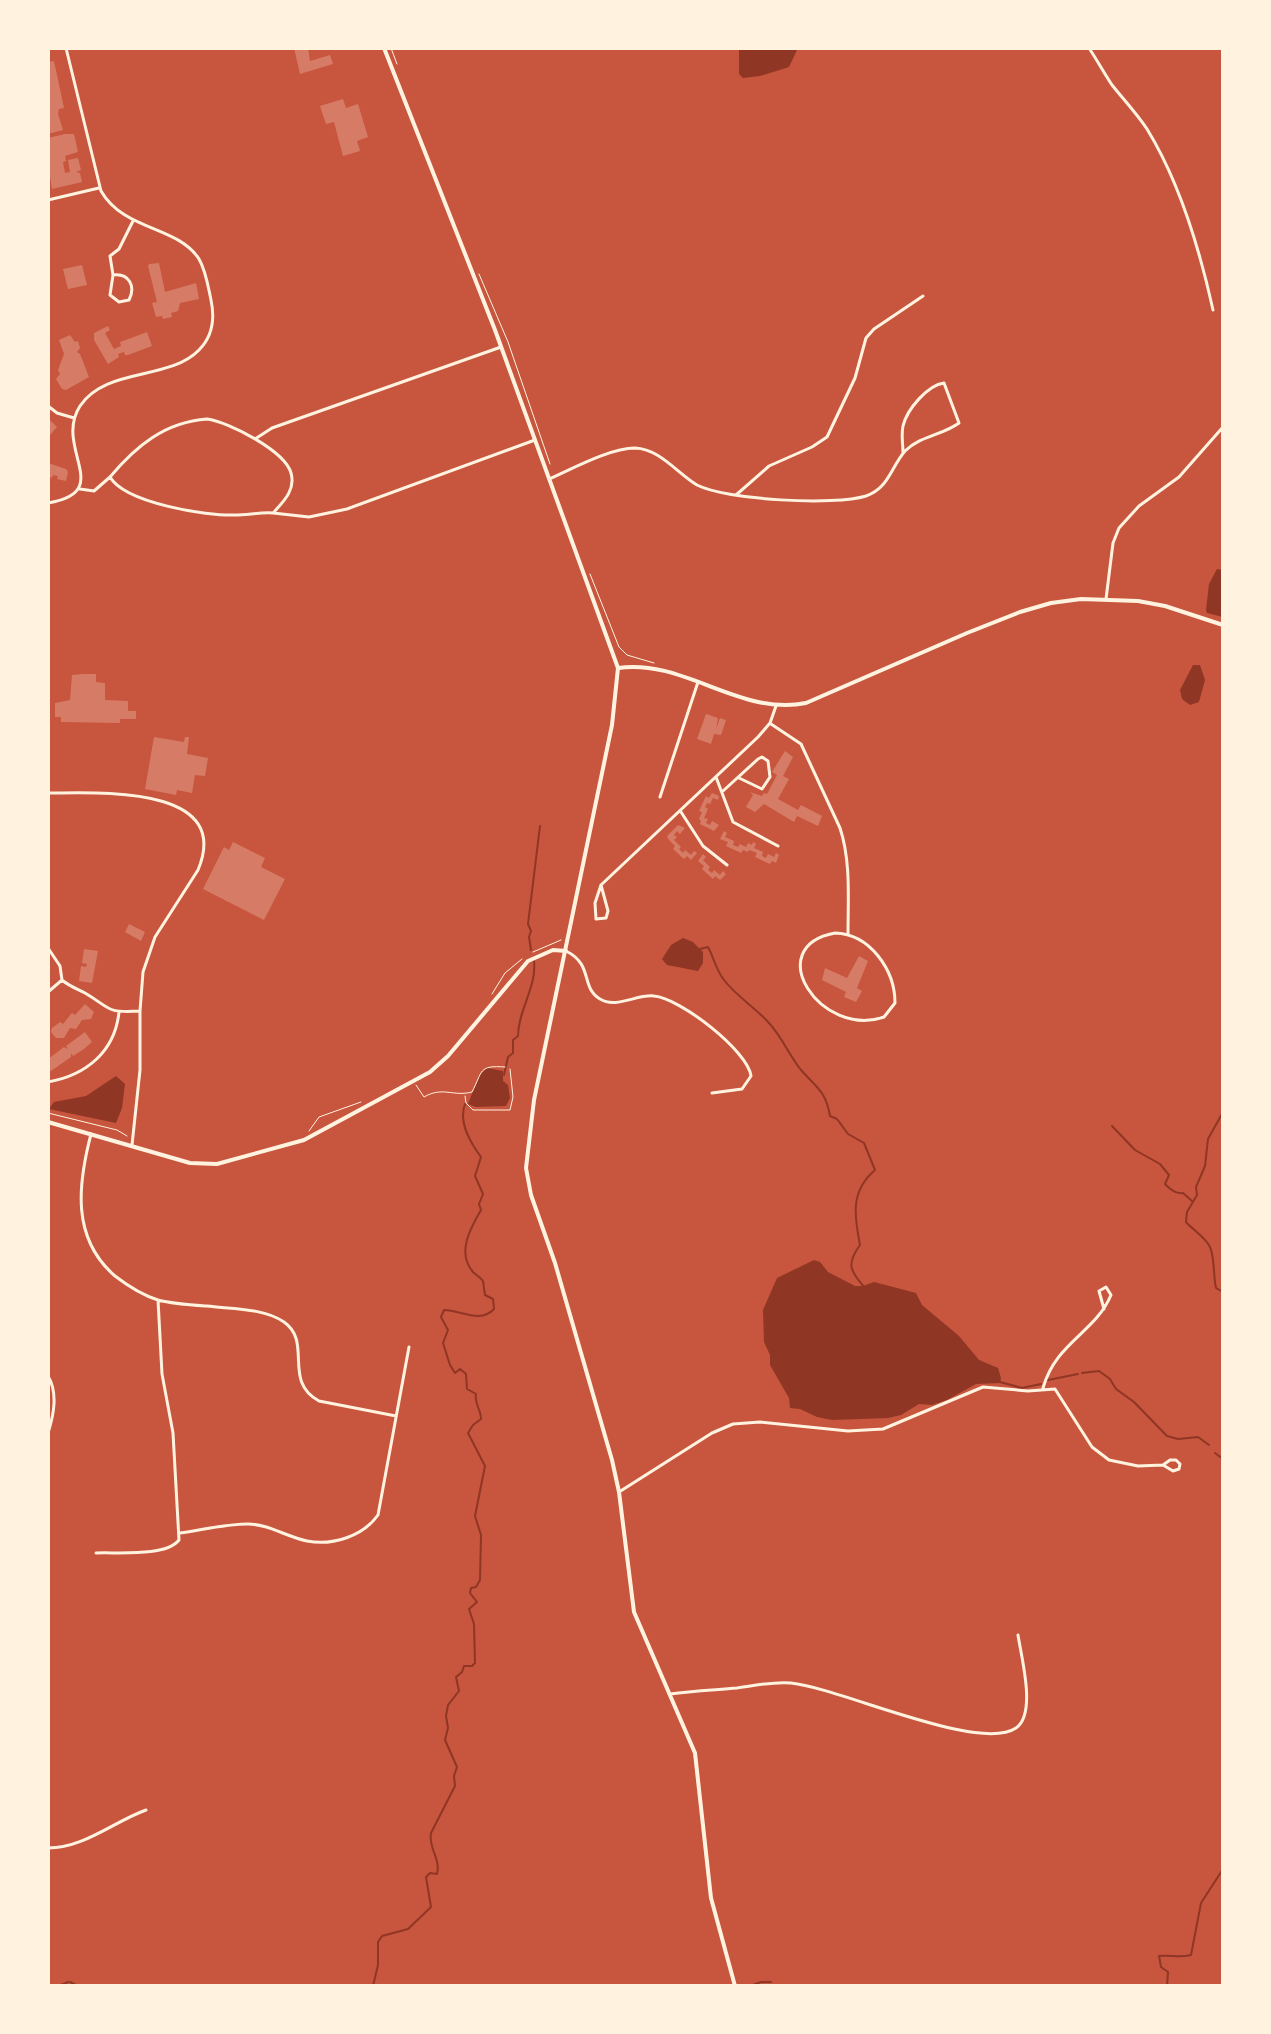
<svg xmlns="http://www.w3.org/2000/svg" width="1271" height="2034" font-family="'Golos Text',sans-serif">
<style>
.water{fill:#8f3625}
.lines{fill:none;stroke-linecap:round;stroke-linejoin:round}
.stream{stroke:#8f3625;stroke-width:2}
.building{fill:#d67c66}
.path{stroke:#fff3e0;stroke-width:1}
.minor{stroke:#fff3e0;stroke-width:3}
.tertiary{stroke:#fff3e0;stroke-width:4}
.secondary{stroke:#fff3e0;stroke-width:4}
</style>
<rect width="100%" height="100%" fill="#c8553d"/>
<path class="water" d="M739 48H798L789 67 760 76 743 78 739 74Z
M1217 569 1223 570V617L1207 613 1206 610 1209 584Z
M1193 665H1200L1205 680 1199 702 1190 705 1182 699 1180 690Z
M683 938 693 942 703 952V963L698 971 667 965 662 959 671 945Z
M487 1068 503 1071V1081L508 1085 510 1098 506 1106 476 1107 468 1104 479 1076Z
M116 1076 125 1084 122 1108 116 1123 49 1109 54 1102 86 1096Z
M814 1260 820 1262 828 1272 855 1286H863L874 1282 916 1293 922 1305 959 1336 979 1360 998 1368 1001 1378 1000 1383 976 1384 947 1400 932 1405 919 1404 901 1415 888 1418 832 1420 817 1417 800 1409 790 1408 789 1398 770 1365V1355L764 1342 763 1310 777 1278Z"/>
<g class="lines">
<path class="stream" d="M700 949 708 947C714 958 716 970 724 980 737 997 755 1007 769 1023 782 1037 789 1055 801 1070 816 1087 826 1091 830 1116L837 1119 848 1134 864 1143 875 1170C849 1192 855 1218 860 1245 846 1264 850 1271 865 1288
M531 950 529 937 531 931 528 924 540 826
M504 1075 508 1057 513 1053V1040L518 1036C518 1010 537 987 534 961
M1223 1112 1208 1139 1205 1166 1196 1187 1197 1195 1187 1212 1186 1222C1192 1229 1206 1238 1210 1247 1215 1259 1213 1275 1216 1288L1223 1292
M1112 1126 1135 1150 1160 1164 1169 1175 1165 1184C1171 1190 1176 1194 1183 1193L1192 1201
M1082 1373 1099 1371 1110 1379 1116 1389 1134 1402 1167 1436 1178 1439 1198 1437 1209 1445
M1048 1380 1078 1374
M1000 1382 1022 1388 1041 1384
M1215 1453 1223 1459
M70 1982 78 1986
M48 1985H61L68 1982
M373 1986 378 1965V1942L382 1936 408 1929 431 1907 426 1877 430 1873 437 1874C441 1859 428 1848 431 1833L455 1786 454 1776 457 1767 445 1740 448 1728 446 1716 448 1705 459 1691 456 1677 462 1672 464 1666H472L475 1663 474 1624 469 1609 477 1602 470 1593 471 1588 476 1587 480 1580 481 1535 475 1516 485 1466 468 1433 473 1425 481 1419C481 1409 474 1404 476 1394L467 1389 466 1374 460 1369 455 1373 450 1365 443 1343 448 1330 441 1317 444 1310C461 1310 480 1324 494 1309L493 1299 485 1295 483 1281C480 1277 476 1275 473 1272 456 1253 471 1227 481 1210L479 1204 483 1194 475 1176 481 1157C470 1142 458 1122 465 1104
M750 1986 761 1982H771
M1167 1986 1168 1972 1161 1967 1159 1956C1171 1955 1180 1958 1191 1955L1201 1903 1223 1869"/>
</g>
<path class="building" d="M294 48H308L310 61 330 55 333 64 300 74Z
M54 61 64 108 59 109 58 114 63 130 48 134V62Z
M343 99 346 108 358 104 368 137 357 141 360 151 343 156 334 122 326 124 320 106Z
M65 134H74L78 152 65 156 66 161 63 162 65 173 70 172 68 160 78 158 81 170 76 172 80 173 82 182 52 189 48 164V138Z
M159 263 165 292 196 283 199 299 180 303 178 311 171 313 172 317 163 319 162 316 156 317 152 303 157 302 148 266 149 264Z
M82 265 87 285 68 289 63 269Z
M108 326 110 330 105 333 114 349 121 346 120 342 123 341 147 332 152 346 128 355H125L124 352 118 354 119 357 108 364 94 340V333Z
M70 335 75 342 78 341 80 348 77 352 80 354 89 377 66 390 62 389 56 379 60 374 58 370 64 354 59 340Z
M48 418 57 427 50 435 48 434Z
M48 463 66 469 68 472 66 481 57 479 58 476 53 475 52 478 48 476Z
M83 674H96V682L105 683V700L128 701V711H136V719H120V723L61 722V717H55V703L70 700 72 675Z
M706 714 718 718 716 729 720 718 726 720 721 735 714 734 711 744 697 739Z
M154 737 184 742 185 737H189L187 754 208 758 205 776 195 775 192 793 177 790 176 795 145 789Z
M785 751 793 757 783 776 789 779 778 799 798 810 801 805 822 816 818 826 797 816 794 822 764 804 755 812 746 807 753 795 750 792 762 796 764 793 767 794 777 775 772 772Z
M712 793 719 796 718 800 713 798 710 804 707 803 705 807 708 809 704 818 708 819 706 823 710 825 712 821 719 825 714 831 700 824 701 821 699 819 702 812 699 811 706 796 709 798Z
M678 825 685 828 680 834 677 831 674 835 677 837 674 840 681 847 679 849 683 853 685 850 691 855 694 851 697 853 691 860 687 856 684 859 673 849 675 846 669 840 667 836Z
M724 831 727 833 725 837 734 841 733 845 738 847 740 844 746 847 748 843 752 845 753 842 756 844 754 848 763 852 762 856 766 858 768 854 774 857 776 853 779 855 776 863 772 861 770 864 755 857 757 853 749 850 748 852 743 850 741 853 726 846 728 842 720 839Z
M233 842 265 858 261 867 285 879 264 920 203 889 224 847 229 850Z
M703 854 706 857 703 860 710 867 708 870 712 873 714 870 720 875 723 871 726 874 720 880 715 876 713 879 702 869 704 866 698 861Z
M129 924 145 932 141 941 125 932Z
M84 949 98 951 92 983 79 981 81 966 86 967 87 964 82 963Z
M859 956 868 961 857 988 862 991 856 1002 844 997 846 992 822 980 825 968 847 978Z
M85 1004 94 1012 91 1019 82 1020 76 1029 70 1028 64 1038H56L51 1032 52 1028 60 1022 63 1024 72 1013 75 1015Z
M85 1032 92 1042 84 1049 73 1056 71 1053V1057L51 1071 48 1069V1059L64 1047 68 1049 66 1046Z"/>
<g class="lines">
<path class="path" d="M391 48 397 64
M479 274 508 342 550 464
M590 574 619 647 627 655 654 663
M533 952 561 940
M492 994 505 973 522 959
M416 1085 424 1097C443 1086 453 1097 472 1092 483 1071 478 1065 505 1067
M465 1096 466 1103 473 1110H510L513 1097 510 1069
M48 1113 117 1130 127 1136
M309 1131 319 1117 361 1102"/>
<path class="minor" d="M1089 48C1097 60 1104 73 1112 85 1124 100 1137 114 1147 129 1179 181 1200 251 1213 310
M48 200 99 188
M113 275C129 273 136 286 129 300L119 302 110 295 113 275 110 256 119 249 133 221
M48 406 57 413 74 418
M207 419C229 422 285 451 291 473 296 490 283 502 273 513 260 512 248 515 235 515 206 516 125 503 110 477 136 446 165 422 207 419Z
M255 439 272 428 501 347
M549 479C572 469 610 448 635 448 660 449 677 473 697 485 726 500 835 506 866 496 889 488 891 467 905 451 920 436 943 435 959 423L944 383C928 385 907 409 903 426 901 435 903 444 903 453
M80 489 94 491 110 477
M736 495 769 466 812 447 827 437 855 378 866 338 874 329 923 296
M48 503C116 492 53 448 80 406 106 367 169 381 199 350 213 336 215 319 211 300 208 286 206 271 199 259 178 226 124 231 101 191L66 48
M273 513 309 517 347 509 535 440
M1106 599 1113 543 1119 528 1139 506 1179 477 1223 427
M771 724 801 744 840 828C851 861 848 899 848 934
M716 777 733 822 778 846
M723 791 758 759 762 757 768 761 770 777 762 789 739 778
M48 793C96 793 234 784 198 870L155 937 143 972 140 1011V1070L132 1145
M660 797 698 682
M681 812 703 846 727 865
M601 885 608 911 606 918 596 919 595 903 601 885 758 737 770 723 776 706
M835 933C870 934 895 970 895 1003L884 1017C821 1039 760 947 835 933Z
M48 948 60 966 62 980C69 986 77 989 85 993 112 1009 105 1013 140 1011
M566 951C594 965 580 987 600 999 616 1009 637 994 654 996 680 998 748 1051 751 1076L742 1089 712 1093
M48 992 62 980
M48 1082C87 1075 115 1051 119 1012
M91 1134C78 1184 71 1238 115 1276 128 1286 142 1295 158 1300 173 1304 191 1305 207 1306 231 1309 264 1308 284 1322 313 1342 282 1381 319 1401L396 1416
M48 1376C58 1393 54 1414 48 1433
M1043 1388C1056 1342 1095 1333 1111 1295L1106 1287 1099 1291 1104 1309
M619 1492 712 1433 733 1424 760 1422 848 1431 883 1429 983 1387 1028 1391 1055 1389 1092 1447 1109 1460 1138 1466 1163 1465 1173 1471 1179 1469 1180 1464 1176 1460H1170L1163 1465
M180 1533C202 1530 225 1524 248 1524 268 1524 287 1537 307 1541 333 1546 363 1536 378 1515L409 1347
M96 1553C117 1552 166 1557 179 1540L173 1433 162 1374 158 1300
M670 1694C692 1691 714 1690 737 1688 754 1686 774 1681 791 1683 840 1688 979 1753 1016 1728 1037 1714 1021 1656 1018 1635
M48 1848C84 1848 113 1822 146 1810"/>
<path class="tertiary" d="M618 668C683 658 741 717 806 703L967 633 1020 612 1051 603 1081 599 1138 601 1165 606 1223 625
M48 1122 190 1163 217 1164 304 1140 430 1072 448 1056 528 961 553 950 566 951"/>
<path class="secondary" d="M384 48 495 330 618 668 612 725 534 1100 526 1168 531 1195 555 1263 612 1460 619 1492 634 1612 695 1753 711 1898 735 1986"/>
</g>
<rect width="1271" height="2034" fill="none" stroke="#fff3e0" stroke-width="100"/>
</svg>
